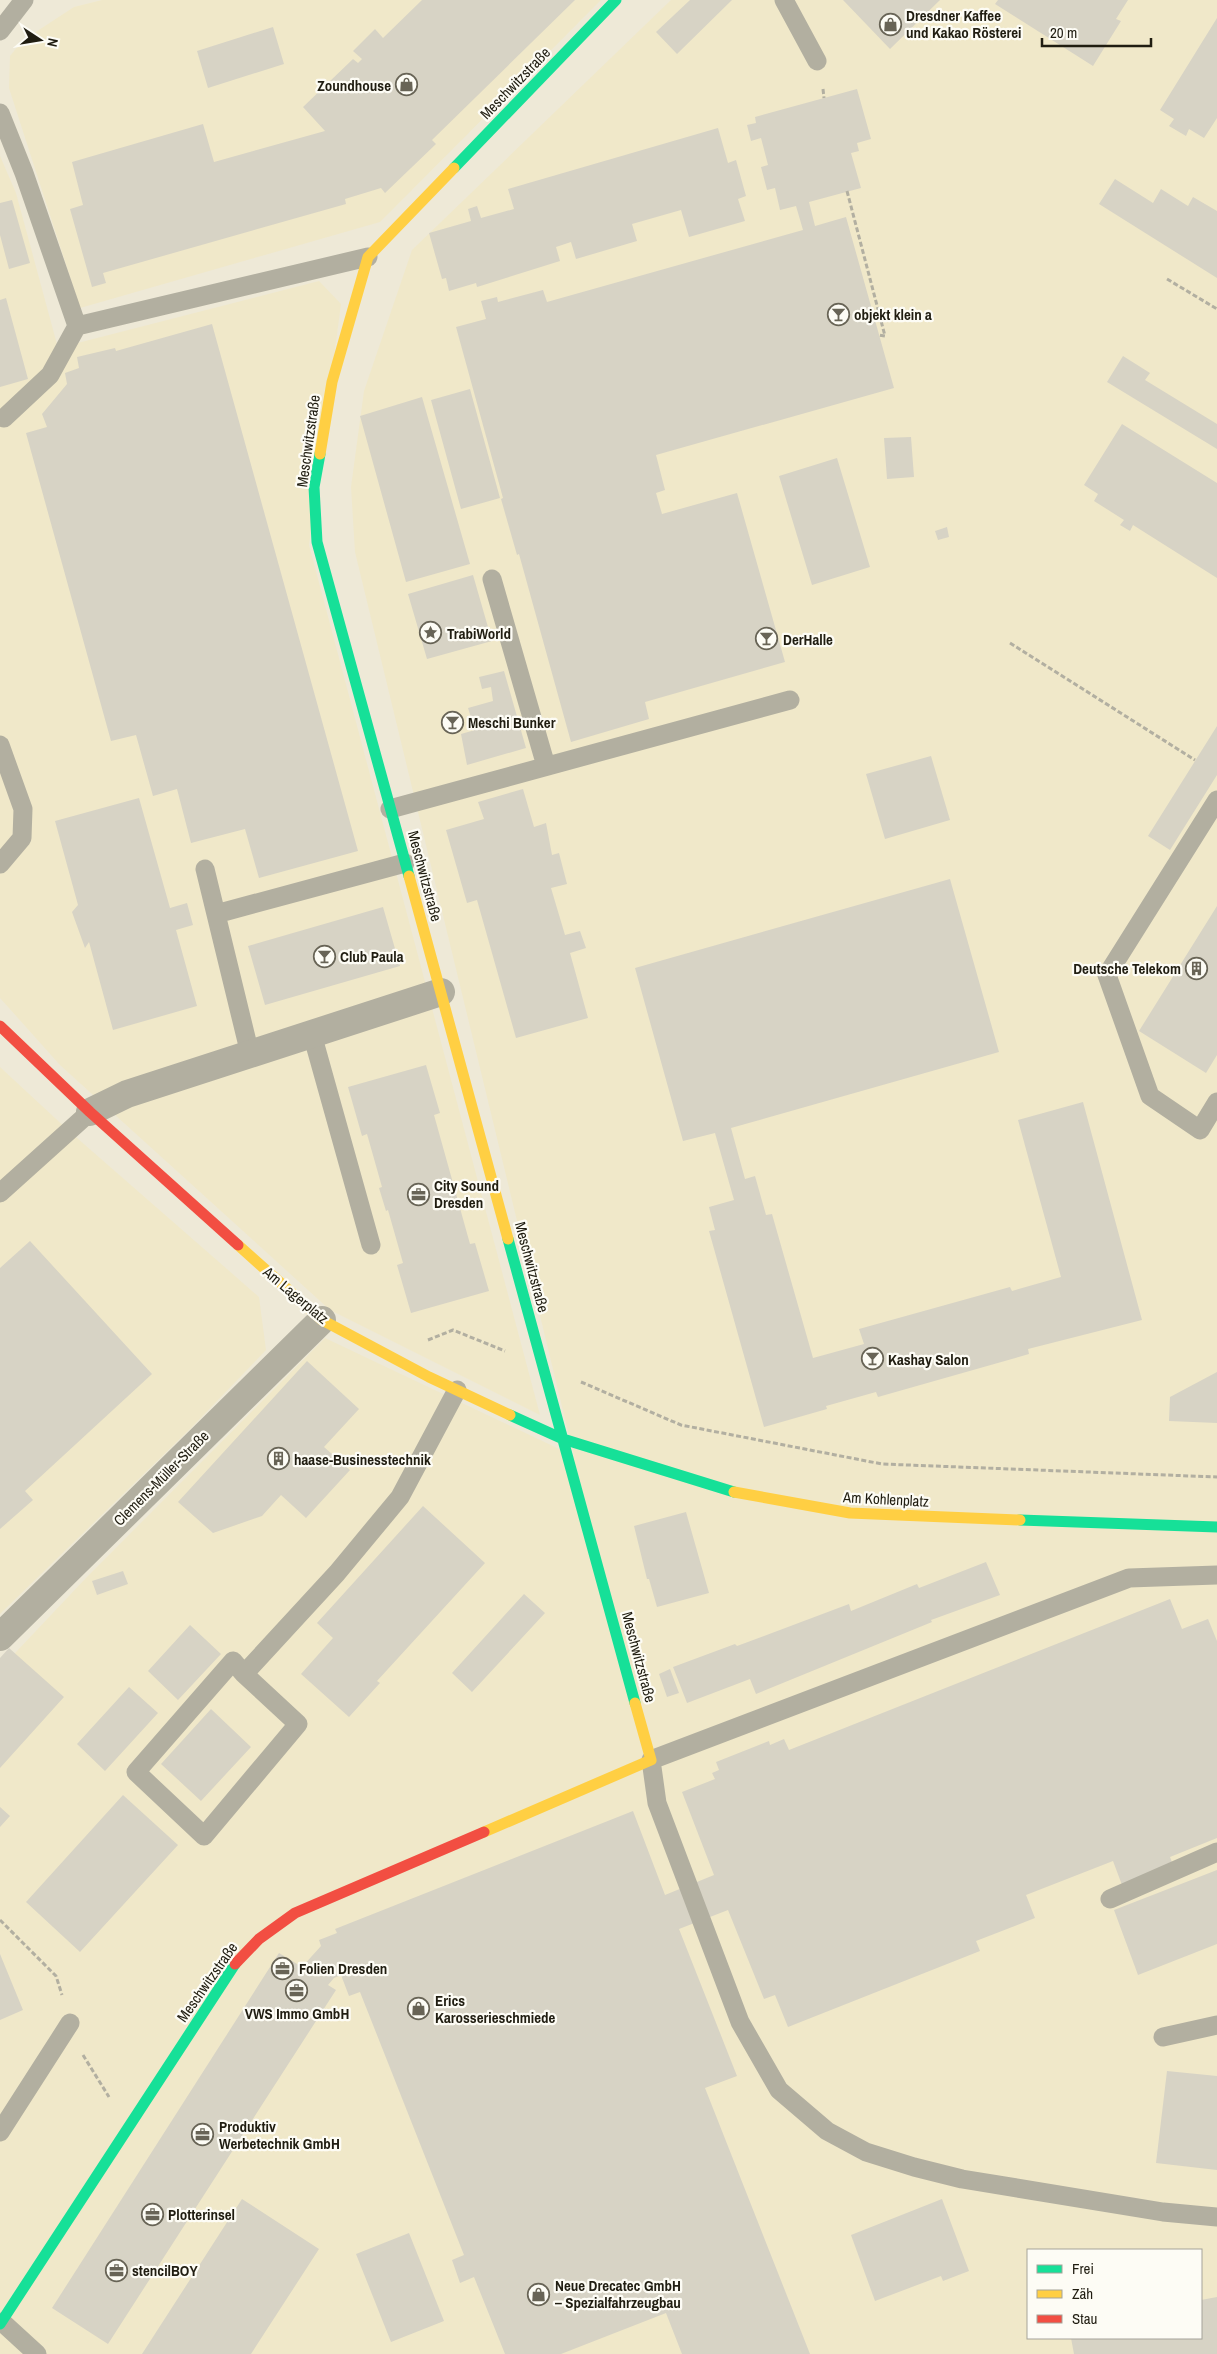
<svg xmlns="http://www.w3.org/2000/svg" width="1217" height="2354" font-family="'Archivo Narrow',sans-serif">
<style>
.built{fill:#f0e8c9;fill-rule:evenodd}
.building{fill:#d7d3c5}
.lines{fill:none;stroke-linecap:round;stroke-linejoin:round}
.path{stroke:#b2afa1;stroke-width:3;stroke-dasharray:5 2.5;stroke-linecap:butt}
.lane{stroke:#b2afa0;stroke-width:19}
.street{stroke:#b2afa0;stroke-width:28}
.fast{stroke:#16e098;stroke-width:11}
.slow{stroke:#ffcf43;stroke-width:11}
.jam{stroke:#f24e42;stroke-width:11}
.labels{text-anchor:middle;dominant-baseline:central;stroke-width:4.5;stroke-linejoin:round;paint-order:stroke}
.poi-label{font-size:15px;font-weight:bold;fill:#201d11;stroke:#fdfcf5;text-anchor:start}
.street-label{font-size:15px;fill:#201d11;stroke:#fdfcf5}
</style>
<rect width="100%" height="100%" fill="#eee9d7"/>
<path class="built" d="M102 0H601L380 222 80 308 9 88 10 56 22 41 74 7Z
M671 0H1217V2354H0V1669L86 1578 325 1338 574 1456 355 552 351 487 364 391 412 250ZM1028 2250H1201V2338H1028Z
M0 156 16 193 58 348 319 281 341 304 309 545 540 1415 330 1310 60 1065 0 998Z
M0 1067 69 1131 259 1297 266 1350 190 1429 0 1614Z"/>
<path class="building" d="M422 0H575L432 140 436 144 385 193 381 188 345 199 346 204 103 273 106 283 92 287 70 209 83 205 72 162 203 124 214 162 325 131 303 107 353 59 358 63 362 59 353 51 375 29 383 38Z
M690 0H732L677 54 656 32Z
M843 0H940L890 49Z
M998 0H1128L1116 19 1121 21 1093 66 995 4Z
M1217 18V118L1204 138 1189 129 1186 136 1169 126 1174 119 1160 110Z
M273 27 284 64 208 88 197 51Z
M857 89 871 139 857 143 859 151 851 153 861 188 809 202 815 226 846 217 894 388 656 455 665 490 656 493 662 514 737 493 785 662 645 702 649 719 571 742 519 554 517 555 501 499 503 498 456 327 486 319 481 301 497 297 498 302 543 290 547 302 803 230 796 206 780 210 775 188 767 190 761 167 768 165 761 138 751 141 747 125 756 123 755 117Z
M718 128 728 163 736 160 746 196 738 199 745 221 689 237 681 210 632 224 637 241 576 259 571 242 556 247 560 261 477 287 476 283 449 291 446 278 442 279 429 233 471 221 468 209 477 206 481 218 514 209 508 189Z
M1115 179 1153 203 1161 189 1188 206 1193 197 1217 211V278L1099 204Z
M12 200 30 263 9 269 0 235V203Z
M6 298 28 379 0 387V300Z
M212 324 358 851 259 878 245 829 191 843 177 789 153 796 136 735 111 741 26 433 47 427 42 414 67 384 65 373 79 368 77 357 115 348 116 351Z
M1123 356 1150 373 1145 380 1217 424V449L1107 382Z
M470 389 500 498 461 509 431 400Z
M422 397 470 564 406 582 360 416Z
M1122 424 1217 483V578L1133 525 1130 531 1120 525 1124 520 1094 501 1098 494 1084 485Z
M911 437 914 477 887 479 884 438Z
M837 458 870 567 812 585 779 476Z
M947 527 949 537 938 540 935 531Z
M473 575 492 641 427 659 408 594Z
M504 671 526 748 467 765 461 734 475 730 468 708 493 701 491 687 482 689 479 677Z
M1217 726V775L1170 850 1148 836Z
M931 756 950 820 885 839 866 774Z
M523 789 534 827 546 823 552 855 559 853 567 884 551 888 565 935 580 931 586 948 570 953 588 1018 516 1038 477 900 467 903 446 830 484 819 478 802Z
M139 798 170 908 187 903 193 925 176 930 197 1006 113 1030 89 942 85 948 72 912 78 905 55 821Z
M950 879 999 1052 731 1128 745 1179 755 1176 766 1215 772 1214 813 1358 864 1344 859 1329 1010 1287 1012 1291 1061 1277 1018 1120 1083 1102 1142 1320 1028 1349 1029 1354 878 1397 876 1392 826 1406 827 1409 764 1427 709 1231 715 1230 709 1207 734 1200 715 1133 683 1141 635 968Z
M1217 906V1055L1206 1073 1139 1031Z
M383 907 400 966 265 1005 248 946Z
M426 1065 440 1113 434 1115 470 1244 475 1243 489 1291 411 1313 397 1265 403 1263 388 1210 386 1211 379 1188 382 1187 367 1134 362 1136 348 1087Z
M30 1241 152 1374 25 1491 33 1500 0 1529V1268Z
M307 1361 359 1409 324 1447 350 1470 306 1518 281 1495 262 1516 213 1533 178 1502Z
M1217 1372V1423L1169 1421 1170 1397Z
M423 1506 485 1563 377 1681 380 1683 349 1717 301 1674 333 1638 317 1623Z
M686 1512 709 1593 657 1607 649 1579H647L634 1526Z
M986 1562 1000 1595 931 1620 932 1622 756 1694 750 1679 687 1703 673 1667 735 1644 737 1646 849 1604 851 1611 917 1584 919 1588Z
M123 1571 128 1584 97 1595 92 1581Z
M524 1594 545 1613 472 1692 452 1673Z
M1170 1599 1182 1629 1208 1619 1217 1641V1838L1170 1857 1173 1865 1122 1885 1113 1861 1026 1895 1035 1918 976 1941 980 1951 788 2027 775 1995 764 1999 728 1910 679 1929 737 2076 705 2088 810 2354H682L666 2313 561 2354H505L474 2277 460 2283 452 2260 464 2255 360 1992 349 1996 341 1975 334 1978 328 1985 336 1990 108 2344 52 2308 279 1953 302 1967 321 1946 319 1940 337 1933 335 1929 633 1811 665 1895 714 1875 682 1792 715 1779 712 1773 719 1770 716 1762 769 1741 770 1745 784 1739 789 1750Z
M190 1625 221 1654 178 1700 148 1671Z
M9 1648 64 1697 0 1768V1658Z
M670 1669 679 1693 667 1697 659 1674Z
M129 1687 158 1713 105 1771 77 1744Z
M211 1709 251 1747 201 1801 161 1764Z
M123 1795 178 1845 80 1952 26 1902Z
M0 1807 10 1816 0 1827Z
M1217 1870V1944L1138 1975 1114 1910Z
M0 1954 23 2010 0 2020Z
M1167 2071 1217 2076V2170L1156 2163Z
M242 2199 319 2249 251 2354H142Z
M942 2199 969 2271 943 2281 941 2276 875 2301 851 2235Z
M409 2233 444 2321 391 2342 356 2254Z
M1217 2297V2354H1074L1071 2338H1201V2300Z"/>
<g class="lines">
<path class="path" d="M823 89 824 98
M847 191 885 336 879 335
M1167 279 1217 309
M1010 643 1195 760
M428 1340 453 1330 505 1351
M581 1382 681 1425 882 1464 1217 1477
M0 1920 56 1976 62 1995
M83 2055 109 2097"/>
<path class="lane" d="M784 0 817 61
M0 31 24 0
M0 113 24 173 77 326 50 375 4 418
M77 326 368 257
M492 579 546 766
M0 745 23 809 22 838 0 864
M1217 800 1107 975 1150 1096 1200 1130 1217 1102
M390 809 790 700
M205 869 250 1054
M216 914 405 863
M312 1034 371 1245
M0 1193 90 1112
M1217 1575 1129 1578 651 1760 657 1803 740 2022 779 2090 827 2131 866 2152 914 2167 962 2179 1163 2212 1217 2217
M244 1674 233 1661 136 1772 204 1836 298 1724 244 1674 337 1573 400 1497 457 1390
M1110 1899 1217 1852
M1163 2037 1217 2025
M0 2132 70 2023
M2 2322 37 2354"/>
<path class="street" d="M90 1112 127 1094 441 992
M0 1637 322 1320"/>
<path class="fast" d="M454 168 616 0
M320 454 314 487 317 542 409 876
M508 1239 635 1703
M510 1415 563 1439 734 1492
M1020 1520 1217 1527
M0 2324 235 1964"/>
<path class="slow" d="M320 454 332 382 368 257 454 168
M409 876 508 1239
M238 1245 322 1320 429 1377 510 1415
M734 1492 850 1513 1020 1520
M484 1832 651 1760 635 1703"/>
<path class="jam" d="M0 1026 90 1112 238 1245
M235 1964 259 1939 295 1913 484 1832"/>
</g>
<defs>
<symbol id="shop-ring" viewBox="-11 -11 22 22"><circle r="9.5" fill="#fdfcf5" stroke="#686456" stroke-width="1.5"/><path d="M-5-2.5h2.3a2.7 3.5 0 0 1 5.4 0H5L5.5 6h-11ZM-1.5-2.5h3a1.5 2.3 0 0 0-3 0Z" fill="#686456"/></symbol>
<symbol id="bar-ring" viewBox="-11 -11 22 22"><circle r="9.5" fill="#fdfcf5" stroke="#686456" stroke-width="1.5"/><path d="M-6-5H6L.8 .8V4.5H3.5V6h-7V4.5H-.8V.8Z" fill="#686456"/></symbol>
<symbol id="sight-ring" viewBox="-11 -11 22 22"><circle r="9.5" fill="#fdfcf5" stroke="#686456" stroke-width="1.5"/><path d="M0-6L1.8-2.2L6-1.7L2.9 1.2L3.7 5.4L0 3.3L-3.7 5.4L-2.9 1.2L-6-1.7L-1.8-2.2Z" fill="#686456"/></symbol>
<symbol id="building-ring" viewBox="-11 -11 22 22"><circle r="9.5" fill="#fdfcf5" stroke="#686456" stroke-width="1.5"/><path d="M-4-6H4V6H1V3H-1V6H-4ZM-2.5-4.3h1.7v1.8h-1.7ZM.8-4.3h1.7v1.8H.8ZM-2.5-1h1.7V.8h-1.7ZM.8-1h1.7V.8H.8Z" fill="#686456"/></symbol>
<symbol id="office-ring" viewBox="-11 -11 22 22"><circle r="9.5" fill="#fdfcf5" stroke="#686456" stroke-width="1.5"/><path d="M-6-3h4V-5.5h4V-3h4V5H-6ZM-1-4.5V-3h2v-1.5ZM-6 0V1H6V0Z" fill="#686456"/></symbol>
</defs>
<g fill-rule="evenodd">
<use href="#shop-ring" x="878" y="12" width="25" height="25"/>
<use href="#shop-ring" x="394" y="72" width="25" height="25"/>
<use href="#bar-ring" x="826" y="302" width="25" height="25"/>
<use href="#sight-ring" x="418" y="620" width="25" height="25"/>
<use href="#bar-ring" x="754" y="626" width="25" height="25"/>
<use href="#bar-ring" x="440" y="710" width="25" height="25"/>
<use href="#bar-ring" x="312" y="944" width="25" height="25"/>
<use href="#building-ring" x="1184" y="956" width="25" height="25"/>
<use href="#office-ring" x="406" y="1182" width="25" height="25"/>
<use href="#bar-ring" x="860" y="1346" width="25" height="25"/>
<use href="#building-ring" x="266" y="1446" width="25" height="25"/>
<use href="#office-ring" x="270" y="1956" width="25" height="25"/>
<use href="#office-ring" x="284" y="1978" width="25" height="25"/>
<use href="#shop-ring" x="406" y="1996" width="25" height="25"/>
<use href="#office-ring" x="190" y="2122" width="25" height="25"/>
<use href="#office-ring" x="140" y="2202" width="25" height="25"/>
<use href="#office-ring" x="104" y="2258" width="25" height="25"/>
<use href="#shop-ring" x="526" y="2282" width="25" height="25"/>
</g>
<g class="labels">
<g class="poi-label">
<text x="906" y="15">Dresdner Kaffee<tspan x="906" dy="17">und Kakao Rösterei</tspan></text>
<text x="391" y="85" text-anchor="end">Zoundhouse</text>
<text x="854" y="314">objekt klein a</text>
<text x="447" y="633">TrabiWorld</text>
<text x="783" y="639">DerHalle</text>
<text x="468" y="722">Meschi Bunker</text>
<text x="340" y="956">Club Paula</text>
<text x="1181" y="968" text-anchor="end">Deutsche Telekom</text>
<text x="434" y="1185">City Sound<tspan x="434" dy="17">Dresden</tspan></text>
<text x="888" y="1359">Kashay Salon</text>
<text x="294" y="1459">haase-Businesstechnik</text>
<text x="299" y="1968">Folien Dresden</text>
<text x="435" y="2000">Erics<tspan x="435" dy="17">Karosserieschmiede</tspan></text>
<text x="297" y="2013" text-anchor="middle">VWS Immo GmbH</text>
<text x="219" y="2126">Produktiv<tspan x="219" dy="17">Werbetechnik GmbH</tspan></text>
<text x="168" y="2214">Plotterinsel</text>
<text x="132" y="2270">stencilBOY</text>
<text x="555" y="2285">Neue Drecatec GmbH<tspan x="555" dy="17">– Spezialfahrzeugbau</tspan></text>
</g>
<g class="street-label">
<text transform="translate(515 83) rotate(-46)">Meschwitzstraße</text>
<text transform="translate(308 441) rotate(-82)">Meschwitzstraße</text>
<text transform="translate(425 876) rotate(75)">Meschwitzstraße</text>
<text transform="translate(532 1267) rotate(75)">Meschwitzstraße</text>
<text transform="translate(296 1295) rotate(40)">Am Lagerplatz</text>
<text transform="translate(161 1478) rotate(-45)">Clemens-Müller-Straße</text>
<text transform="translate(886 1499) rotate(3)">Am Kohlenplatz</text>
<text transform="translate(639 1657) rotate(75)">Meschwitzstraße</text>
<text transform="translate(207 1982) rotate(-55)">Meschwitzstraße</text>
</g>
</g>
<rect x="1027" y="2249" width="175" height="90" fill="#fdfcf5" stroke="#a5a39a"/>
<rect x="1037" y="2265" width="25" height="8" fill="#16e098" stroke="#a5a39a"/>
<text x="1072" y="2274" font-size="15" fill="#201d11">Frei</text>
<rect x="1037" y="2290" width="25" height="8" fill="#ffcf43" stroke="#a5a39a"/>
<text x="1072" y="2299" font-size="15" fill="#201d11">Zäh</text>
<rect x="1037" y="2315" width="25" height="8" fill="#f24e42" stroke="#a5a39a"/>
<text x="1072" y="2324" font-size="15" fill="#201d11">Stau</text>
<g transform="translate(40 40) rotate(102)" stroke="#fdfcf5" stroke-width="4" paint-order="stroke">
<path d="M0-4L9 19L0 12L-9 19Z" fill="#201d11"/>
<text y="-8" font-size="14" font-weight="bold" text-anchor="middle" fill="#201d11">N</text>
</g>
<path d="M1042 38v8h109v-8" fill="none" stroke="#201d11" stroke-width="2.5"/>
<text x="1050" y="38" font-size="15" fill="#201d11" stroke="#fdfcf5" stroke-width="4" paint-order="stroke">20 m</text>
</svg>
